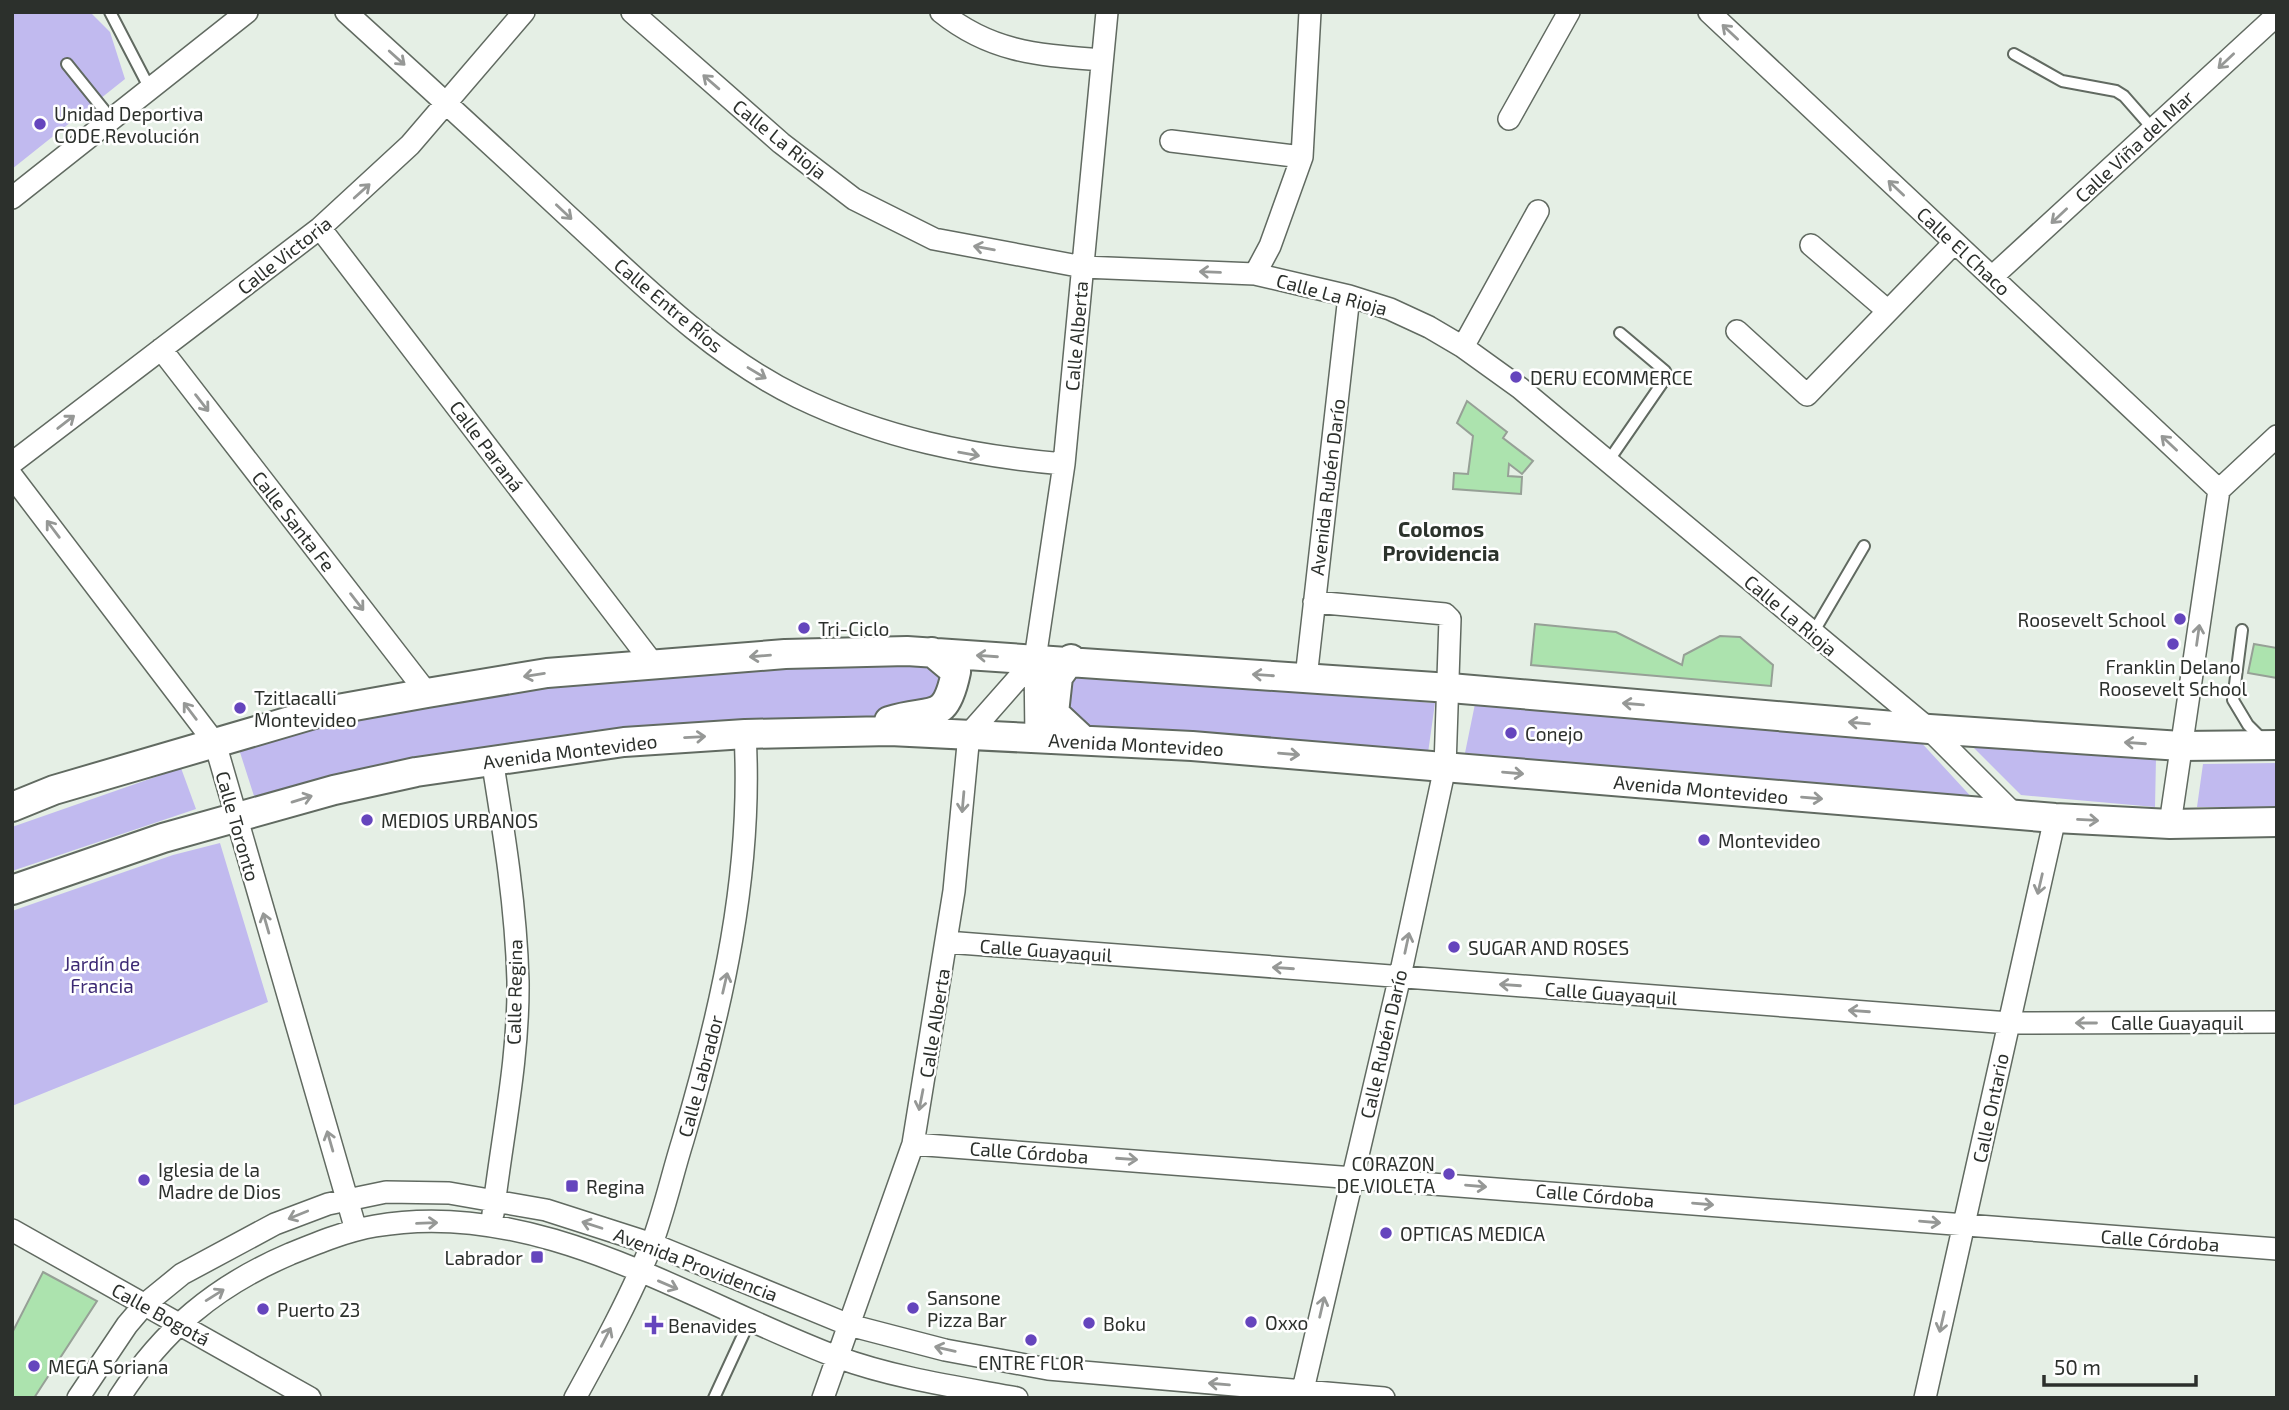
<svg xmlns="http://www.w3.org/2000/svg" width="2289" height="1410" font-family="'Exo 2',sans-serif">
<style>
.green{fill:#c1baef}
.building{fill:#ace3ae;stroke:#96a096;stroke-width:2}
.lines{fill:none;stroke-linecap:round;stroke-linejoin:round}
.service-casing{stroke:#616a61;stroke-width:14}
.minor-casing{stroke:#616a61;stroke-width:24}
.tertiary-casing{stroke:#616a61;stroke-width:32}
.service{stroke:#fff;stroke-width:10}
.minor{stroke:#fff;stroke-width:21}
.tertiary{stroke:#fff;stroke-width:28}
.oneway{stroke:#969896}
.poi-dot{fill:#6545bd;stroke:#fff;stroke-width:2.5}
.labels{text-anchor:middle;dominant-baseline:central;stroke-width:5;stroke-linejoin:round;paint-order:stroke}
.poi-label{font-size:19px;fill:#2c302c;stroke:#fff;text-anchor:start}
.street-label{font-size:19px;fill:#2c302c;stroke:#fff}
.park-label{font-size:19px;fill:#3d2a74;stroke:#fff}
.neighbourhood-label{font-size:21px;font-weight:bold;fill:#2c332c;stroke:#fff}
</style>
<rect width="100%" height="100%" fill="#e5efe5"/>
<path class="green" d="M12 12H90L110 32 125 79 12 169Z
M895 663 949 668 938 709 857 718 741 720 631 727 416 757 254 796 237 743C451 687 675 674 895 663Z
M1061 676 1435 703 1428 753 1076 726 1059 683Z
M1476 699 1918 739 1976 802 1465 753Z
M1973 747 2156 758 2155 807 2021 795Z
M2277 763V807H2197L2203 764Z
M181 768 196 809 12 871V827Z
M220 843 268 1002 12 1106V911L173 855Z"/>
<path class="building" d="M1467 401 1507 432 1503 438 1533 461 1522 474 1509 464 1508 476 1522 477 1521 494 1453 489 1454 473 1468 474 1473 436 1457 423Z
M1535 624 1616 632 1682 665 1684 655 1720 636 1740 637 1773 665 1771 686 1531 665Z
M2254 644 2277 648V678L2248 673Z
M43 1272 97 1301 34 1398H12V1333Z"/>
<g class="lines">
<defs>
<path id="service" d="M110 12 150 89
M2014 54 2062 81 2116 91 2124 96 2153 129
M67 64 112 120
M1607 463 1667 376 1665 371 1620 333
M2242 630 2233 700 2248 725 2264 741
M1813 633 1864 546
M714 1398 750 1320"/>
<path id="minor" d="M346 12C421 80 495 148 569 217 641 283 710 354 798 397 883 438 971 456 1064 464
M632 12 781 143 854 199 934 239 1083 267 1255 274 1349 296 1390 309 1429 327 1463 347 1520 388 1929 729 2015 815
M941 12C992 53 1040 55 1102 60
M1709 12 2219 490
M1509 119 1569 12
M1171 141 1302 157
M12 198 247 12
M320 228 654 665
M1811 245 1888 311
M1255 274 1270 246 1302 157 1310 12
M1992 277 2277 15
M1737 331 1807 395 1954 243
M1463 347 1538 211
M161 349 427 693
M12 463 320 228 410 145 524 12
M12 476 215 743 356 1230
M1306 678 1349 296
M1036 738 1035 659 1064 464 1107 12
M492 759C504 833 516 906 518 981 519 1059 502 1137 493 1214
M2170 824 2219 490 2277 436
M946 942 2009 1023 2277 1022
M913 1144 2277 1249
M12 1230 310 1398
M78 1398 127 1325 144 1305 182 1274 275 1224 328 1204 386 1192 449 1193 546 1210 652 1244 849 1325 945 1350 1048 1369 1384 1398
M119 1398C163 1330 215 1286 290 1254 317 1243 346 1231 375 1226 538 1197 691 1302 837 1357 894 1378 957 1387 1017 1398
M575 1398C602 1349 630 1298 651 1246 664 1212 672 1175 683 1140 722 1008 753 873 745 734
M823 1398 913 1144 954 891 969 734 1035 659
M1301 1398 1400 976 1445 767 1450 619 1445 614 1314 602
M1925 1398 2055 818"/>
<path id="tertiary" d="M1071 659 1058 677 1054 713 1083 740
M889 721C933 707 945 725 956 672L932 652
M12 807 54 790 321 712 427 693 547 673 785 654 907 651 1450 688 1929 729 2181 746 2277 745
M12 890 163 838 334 790 416 772 624 742 745 734 890 731 1192 746 2055 818 2170 824 2277 822"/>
</defs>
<use href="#service" class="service-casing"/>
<use href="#minor" class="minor-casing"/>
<use href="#tertiary" class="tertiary-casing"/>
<use href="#service" class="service"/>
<use href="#minor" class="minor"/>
<use href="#tertiary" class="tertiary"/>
</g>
<defs><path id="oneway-shaft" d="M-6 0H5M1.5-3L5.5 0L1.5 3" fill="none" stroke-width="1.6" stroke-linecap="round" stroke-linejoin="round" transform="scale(1.75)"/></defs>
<g class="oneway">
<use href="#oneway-shaft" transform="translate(1730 32) rotate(-137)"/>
<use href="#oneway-shaft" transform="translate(397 58) rotate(42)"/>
<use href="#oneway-shaft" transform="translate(2226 61) rotate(137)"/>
<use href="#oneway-shaft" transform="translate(711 82) rotate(-139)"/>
<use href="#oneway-shaft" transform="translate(1896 188) rotate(-137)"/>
<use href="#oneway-shaft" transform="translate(362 191) rotate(-42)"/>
<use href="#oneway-shaft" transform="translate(564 212) rotate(43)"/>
<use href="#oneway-shaft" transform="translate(2059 216) rotate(137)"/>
<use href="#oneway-shaft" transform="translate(984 248) rotate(-170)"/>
<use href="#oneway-shaft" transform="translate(1210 272) rotate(-178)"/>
<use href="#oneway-shaft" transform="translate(757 373) rotate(31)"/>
<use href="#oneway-shaft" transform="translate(202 403) rotate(52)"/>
<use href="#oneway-shaft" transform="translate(66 422) rotate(-38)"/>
<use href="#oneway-shaft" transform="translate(2169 443) rotate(-137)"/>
<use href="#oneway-shaft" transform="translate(969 454) rotate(10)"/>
<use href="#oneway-shaft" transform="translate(53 529) rotate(-127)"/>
<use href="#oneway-shaft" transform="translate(357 602) rotate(52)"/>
<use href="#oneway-shaft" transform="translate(2198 635) rotate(-82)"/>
<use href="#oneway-shaft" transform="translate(760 656) rotate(175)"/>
<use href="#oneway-shaft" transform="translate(987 656) rotate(-176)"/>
<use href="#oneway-shaft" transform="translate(534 675) rotate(171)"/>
<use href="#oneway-shaft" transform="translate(1263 675) rotate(-176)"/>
<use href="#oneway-shaft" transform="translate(1633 704) rotate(-175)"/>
<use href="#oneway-shaft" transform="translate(190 711) rotate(-127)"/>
<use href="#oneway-shaft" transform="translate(1859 723) rotate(-175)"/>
<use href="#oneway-shaft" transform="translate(695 737) rotate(-3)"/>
<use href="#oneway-shaft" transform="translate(2135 743) rotate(-176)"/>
<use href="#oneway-shaft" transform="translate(1289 754) rotate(5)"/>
<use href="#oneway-shaft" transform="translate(1513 773) rotate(5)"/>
<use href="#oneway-shaft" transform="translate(1812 798) rotate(5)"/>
<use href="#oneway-shaft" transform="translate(302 799) rotate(-17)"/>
<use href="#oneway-shaft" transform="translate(963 802) rotate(95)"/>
<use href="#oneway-shaft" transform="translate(2088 820) rotate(3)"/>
<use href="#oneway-shaft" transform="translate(2040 884) rotate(103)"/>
<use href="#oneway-shaft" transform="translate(266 923) rotate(-106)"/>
<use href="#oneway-shaft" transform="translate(1407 943) rotate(-78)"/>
<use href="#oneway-shaft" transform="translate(1283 968) rotate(-176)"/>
<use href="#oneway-shaft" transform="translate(725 983) rotate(-77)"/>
<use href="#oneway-shaft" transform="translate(1510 985) rotate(-176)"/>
<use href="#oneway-shaft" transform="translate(1859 1011) rotate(-176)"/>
<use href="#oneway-shaft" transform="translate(2086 1023) rotate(180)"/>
<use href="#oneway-shaft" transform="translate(921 1100) rotate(101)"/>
<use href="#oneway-shaft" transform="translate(330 1141) rotate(-106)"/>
<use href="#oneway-shaft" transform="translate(1127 1159) rotate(4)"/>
<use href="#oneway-shaft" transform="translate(1476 1186) rotate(5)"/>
<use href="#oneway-shaft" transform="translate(1703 1204) rotate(5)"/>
<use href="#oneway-shaft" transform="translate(298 1215) rotate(158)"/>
<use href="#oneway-shaft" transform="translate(1930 1222) rotate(5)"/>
<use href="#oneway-shaft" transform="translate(427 1223) rotate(-2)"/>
<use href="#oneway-shaft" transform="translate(592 1225) rotate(-162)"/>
<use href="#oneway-shaft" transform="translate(668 1285) rotate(23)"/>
<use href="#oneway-shaft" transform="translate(215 1295) rotate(-32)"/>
<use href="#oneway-shaft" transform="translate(1322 1307) rotate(-77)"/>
<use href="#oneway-shaft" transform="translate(1942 1322) rotate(103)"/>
<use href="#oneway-shaft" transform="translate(606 1337) rotate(-63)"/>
<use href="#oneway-shaft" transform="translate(945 1349) rotate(-167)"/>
<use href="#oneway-shaft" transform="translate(1219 1384) rotate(-175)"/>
</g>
<g class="poi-dot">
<circle cx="40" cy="124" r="7"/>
<circle cx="1516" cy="377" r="7"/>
<circle cx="2180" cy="619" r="7"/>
<circle cx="804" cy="628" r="7"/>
<circle cx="2173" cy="644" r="7"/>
<circle cx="240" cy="708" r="7"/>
<circle cx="1511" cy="733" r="7"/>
<circle cx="367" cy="820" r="7"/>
<circle cx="1704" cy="840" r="7"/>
<circle cx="1454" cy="947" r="7"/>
<circle cx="1449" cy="1174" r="7"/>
<circle cx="144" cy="1180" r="7"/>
<rect x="565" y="1179" width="14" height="14" rx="3.5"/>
<circle cx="1386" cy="1233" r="7"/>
<rect x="530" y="1250" width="14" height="14" rx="3.5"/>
<circle cx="913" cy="1308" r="7"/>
<circle cx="263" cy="1309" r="7"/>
<circle cx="1251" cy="1322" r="7"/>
<circle cx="1089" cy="1323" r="7"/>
<path d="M650.5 1314.5h7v7h7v7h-7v7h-7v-7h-7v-7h7z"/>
<circle cx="1031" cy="1340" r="7"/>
<circle cx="34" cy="1366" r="7"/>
</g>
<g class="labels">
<g class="poi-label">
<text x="54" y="113">Unidad Deportiva<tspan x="54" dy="22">CODE Revolución</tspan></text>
<text x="1530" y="377">DERU ECOMMERCE</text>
<text x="2166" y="619" text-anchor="end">Roosevelt School</text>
<text x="818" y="628">Tri-Ciclo</text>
<text x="2173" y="666" text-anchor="middle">Franklin Delano<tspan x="2173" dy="22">Roosevelt School</tspan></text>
<text x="254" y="697">Tzitlacalli<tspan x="254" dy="22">Montevideo</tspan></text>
<text x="1525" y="733">Conejo</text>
<text x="381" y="820">MEDIOS URBANOS</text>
<text x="1718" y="840">Montevideo</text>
<text x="1468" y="947">SUGAR AND ROSES</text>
<text x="1435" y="1163" text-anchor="end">CORAZON<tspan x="1435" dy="22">DE VIOLETA</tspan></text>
<text x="158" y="1169">Iglesia de la<tspan x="158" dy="22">Madre de Dios</tspan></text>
<text x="586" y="1186">Regina</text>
<text x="1400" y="1233">OPTICAS MEDICA</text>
<text x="523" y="1257" text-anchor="end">Labrador</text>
<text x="927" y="1297">Sansone<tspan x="927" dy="22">Pizza Bar</tspan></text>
<text x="277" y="1309">Puerto 23</text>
<text x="1265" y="1322">Oxxo</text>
<text x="1103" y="1323">Boku</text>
<text x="668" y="1325">Benavides</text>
<text x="1031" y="1362" text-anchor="middle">ENTRE FLOR</text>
<text x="48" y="1366">MEGA Soriana</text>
</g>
<g class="street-label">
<text transform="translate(780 139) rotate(39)">Calle La Rioja</text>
<text transform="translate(2134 146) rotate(-43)">Calle Viña del Mar</text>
<text transform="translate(1964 251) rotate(43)">Calle El Chaco</text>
<text transform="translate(284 255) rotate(-38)">Calle Victoria</text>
<text transform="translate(1332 294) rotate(15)">Calle La Rioja</text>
<text transform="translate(669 305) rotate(40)">Calle Entre Ríos</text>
<text transform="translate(1076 336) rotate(-85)">Calle Alberta</text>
<text transform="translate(487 446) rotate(53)">Calle Paraná</text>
<text transform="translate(1327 487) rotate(-83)">Avenida Rubén Darío</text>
<text transform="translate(294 521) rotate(52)">Calle Santa Fe</text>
<text transform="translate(1791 615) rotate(40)">Calle La Rioja</text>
<text transform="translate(1136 744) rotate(3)">Avenida Montevideo</text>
<text transform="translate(570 751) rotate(-7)">Avenida Montevideo</text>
<text transform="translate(1701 789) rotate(5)">Avenida Montevideo</text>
<text transform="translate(238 826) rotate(74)">Calle Toronto</text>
<text transform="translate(1046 950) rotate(4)">Calle Guayaquil</text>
<text transform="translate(514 992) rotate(-89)">Calle Regina</text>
<text transform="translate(1611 993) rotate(4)">Calle Guayaquil</text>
<text x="2177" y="1022">Calle Guayaquil</text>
<text transform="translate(934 1023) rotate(-81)">Calle Alberta</text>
<text transform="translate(1383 1044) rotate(-77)">Calle Rubén Darío</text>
<text transform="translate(700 1076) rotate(-75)">Calle Labrador</text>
<text transform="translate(1990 1108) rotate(-78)">Calle Ontario</text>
<text transform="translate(1029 1152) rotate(4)">Calle Córdoba</text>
<text transform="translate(1595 1195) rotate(5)">Calle Córdoba</text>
<text transform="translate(2160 1240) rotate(4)">Calle Córdoba</text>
<text transform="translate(696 1264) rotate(21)">Avenida Providencia</text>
<text transform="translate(161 1314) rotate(29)">Calle Bogotá</text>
</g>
<g class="park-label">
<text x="102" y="963">Jardín de<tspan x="102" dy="22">Francia</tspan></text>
</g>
<g class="neighbourhood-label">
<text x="1441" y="528">Colomos<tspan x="1441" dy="24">Providencia</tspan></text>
</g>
</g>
<rect width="2289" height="1410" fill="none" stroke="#2c302c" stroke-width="28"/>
<path d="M2044 1375v10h152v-10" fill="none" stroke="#2c302c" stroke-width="3.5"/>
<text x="2054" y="1375" font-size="21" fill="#2c302c" stroke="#ffffff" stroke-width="5" paint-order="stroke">50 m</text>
</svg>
